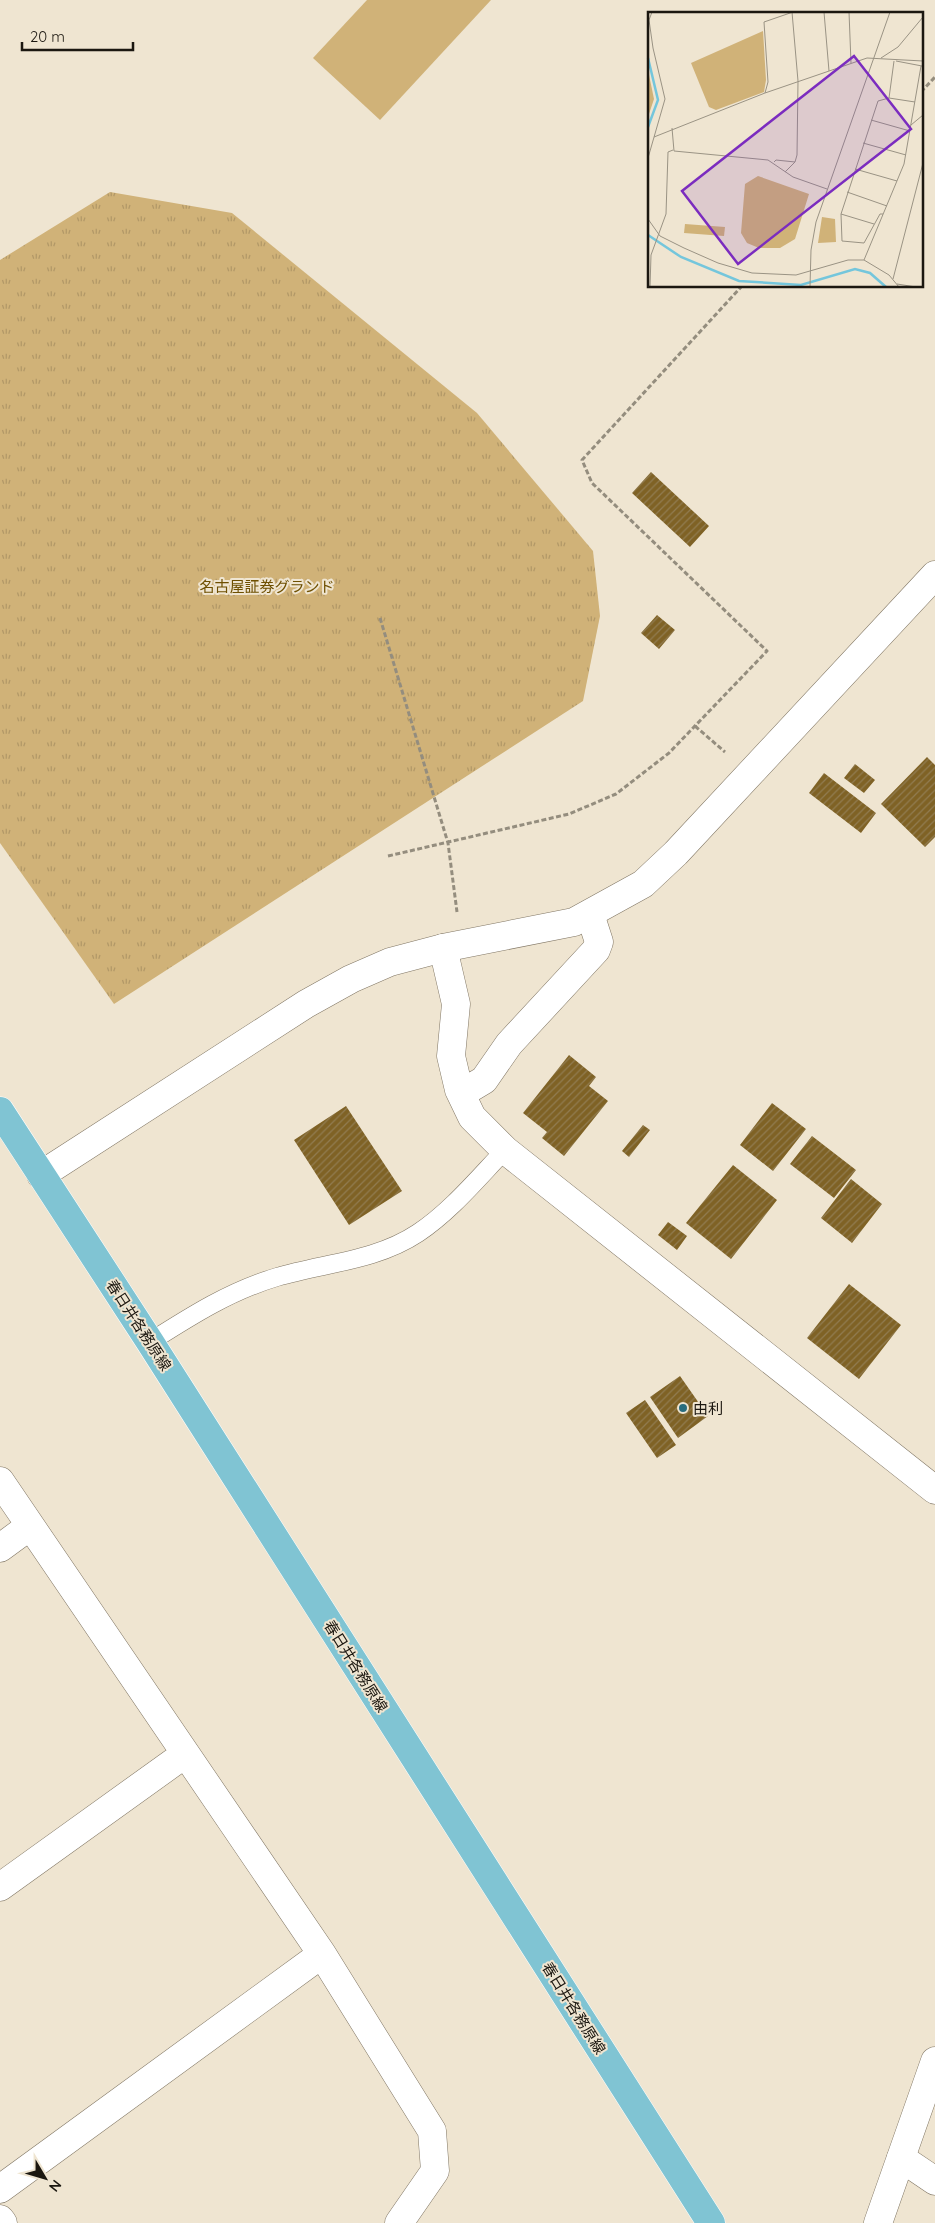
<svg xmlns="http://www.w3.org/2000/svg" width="935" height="2223" font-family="Quicksand,'Noto Sans JP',sans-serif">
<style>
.grass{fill:#d0b278}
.park{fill:url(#park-tufts)}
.building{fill:url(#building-hatch)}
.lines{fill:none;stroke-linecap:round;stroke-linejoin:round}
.service-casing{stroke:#807664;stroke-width:19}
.minor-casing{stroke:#807664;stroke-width:29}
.tertiary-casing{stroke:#807664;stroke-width:29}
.primary-casing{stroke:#fff;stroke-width:29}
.path{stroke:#948d7e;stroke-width:3;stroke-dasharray:5 2.5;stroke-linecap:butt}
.service{stroke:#fff;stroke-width:18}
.minor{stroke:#fff;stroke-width:28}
.tertiary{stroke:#fff;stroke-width:28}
.primary{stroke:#80c4d3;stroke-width:28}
.poi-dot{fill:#296d7e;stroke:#efe5d1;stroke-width:2}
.labels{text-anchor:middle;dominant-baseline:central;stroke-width:4;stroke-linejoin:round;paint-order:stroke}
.park-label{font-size:15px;fill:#6e4f00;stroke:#efe5d1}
.street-label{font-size:15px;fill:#1b1710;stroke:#efe5d1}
.poi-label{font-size:15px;fill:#1b1710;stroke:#efe5d1;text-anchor:start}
.inset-river{fill:none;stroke:#74c6dc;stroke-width:2.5}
.inset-road{fill:none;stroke:#9a9384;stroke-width:1}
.view{fill:#7b2cbf;fill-opacity:0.15;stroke:#7b2cbf;stroke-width:2.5}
.inset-edge{fill:none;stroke:#1b1710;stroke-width:2.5}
</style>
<defs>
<pattern id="park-tufts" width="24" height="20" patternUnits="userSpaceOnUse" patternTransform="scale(1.25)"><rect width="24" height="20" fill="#d0b278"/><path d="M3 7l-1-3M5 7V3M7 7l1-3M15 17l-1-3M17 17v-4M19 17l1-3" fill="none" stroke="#b29867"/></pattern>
<pattern id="building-hatch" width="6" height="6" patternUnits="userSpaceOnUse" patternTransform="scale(1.25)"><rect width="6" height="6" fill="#7f6225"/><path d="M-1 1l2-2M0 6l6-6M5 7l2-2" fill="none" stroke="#917c51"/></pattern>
</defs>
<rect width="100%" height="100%" fill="#efe5d1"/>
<path class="grass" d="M367 0H491L380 120 313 58Z"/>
<path class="park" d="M110 192 232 213 477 413 593 551 600 616 583 701 114 1004 0 843V260Z"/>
<path class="building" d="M651 472 709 526 690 547 632 493Z
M657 615 675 630 659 649 641 633Z
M927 757 935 765V837L925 847 881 804Z
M855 764 875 780 864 793 844 778Z
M824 773 876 813 861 833 809 793Z
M569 1055 596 1077 589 1086 608 1101 564 1156 542 1138 547 1132 523 1113Z
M772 1103 806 1129 773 1171 740 1145Z
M346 1106 402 1191 349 1225 294 1140Z
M643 1125 650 1130 629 1157 622 1151Z
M812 1136 856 1170 834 1198 790 1164Z
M733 1165 777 1200 731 1259 686 1223Z
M851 1179 882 1204 852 1243 821 1218Z
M668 1222 687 1236 677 1250 658 1235Z
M849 1284 901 1325 859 1379 807 1338Z
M680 1376 708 1416 678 1438 650 1397Z
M645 1400 676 1445 657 1458 626 1413Z"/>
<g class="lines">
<defs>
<path id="service" d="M150 1342C191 1316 230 1291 277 1277 324 1263 376 1261 418 1233 451 1211 478 1178 505 1150"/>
<path id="minor" d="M443 948 456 1004 451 1056 459 1090 472 1117 505 1150 935 1490
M459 1090 474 1086 484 1080 509 1044 596 950 599 942 590 914
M0 1481 322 1954 432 2131 435 2171 399 2223
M0 1548 30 1526
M0 1887 185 1754
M901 2158 935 2181
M0 2189 322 1954
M0 2219 3 2223"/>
<path id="tertiary" d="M41 1175 306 1004 351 979 390 962 443 948 574 922 643 884 676 853 935 575
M878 2223 935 2061"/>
<path id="primary" d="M0 1111 150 1342 711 2223"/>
</defs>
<use href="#service" class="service-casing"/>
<use href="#minor" class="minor-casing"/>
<use href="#tertiary" class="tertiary-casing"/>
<use href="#primary" class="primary-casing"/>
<path class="path" d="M921 92 935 77
M380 618 448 843 457 912
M695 726 725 752
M388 856 569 814 616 794 669 753 767 651 592 483 582 460 742 286"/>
<use href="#service" class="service"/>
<use href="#minor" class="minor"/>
<use href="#tertiary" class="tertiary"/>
<use href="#primary" class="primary"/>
</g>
<circle class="poi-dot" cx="683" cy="1408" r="5"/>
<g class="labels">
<g class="park-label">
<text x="267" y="586">名古屋証券グランド</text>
</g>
<g class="street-label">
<text transform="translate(139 1325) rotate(57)">春日井各務原線</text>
<text transform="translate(356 1666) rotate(58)">春日井各務原線</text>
<text transform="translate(574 2008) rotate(58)">春日井各務原線</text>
</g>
<g class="poi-label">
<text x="693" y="1408">由利</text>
</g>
</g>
<g transform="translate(648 12)">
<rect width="275" height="275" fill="#efe5d1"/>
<path d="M37 212 77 215 76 224 36 221Z" fill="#d0b278"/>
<path d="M0 58 6 87 0 105Z" fill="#d0b278"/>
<path d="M110 164 161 182 147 227 132 236H111L99 231 93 221 97 172ZM174 205 187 207 188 230 170 231Z" fill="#d0b278"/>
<path d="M115 19 118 68 116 80 68 98 61 95 43 51Z" fill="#d0b278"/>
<path class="inset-river" d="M0 46 10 88 0 115M0 223 33 245 91 269 153 273 207 257 222 261 238 275"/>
<path class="inset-road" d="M176 0 181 59M201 0 203 51M233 46 250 35 275 5M248 49 274 54M117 81 120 70 116 10 145 0M241 86 267 90M223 108 262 119M263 113 275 103M24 116 26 139 120 148 145 165 179 177M6 125 117 81 219 46 275 49M215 131 258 143M0 146 17 87 5 36 1 8 4 0M126 150 128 148 147 150M207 157 249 169M137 160 147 150 149 143 150 69 144 0M199 180 239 194M193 202 226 212M235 202H232L216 231 194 229 193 202 230 89 241 86 246 49M0 207 12 224 36 236 70 251 104 261 148 263 200 248H216L241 263 251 275M216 248 256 152 273 54M245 267 275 151M249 272 268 275M2 275 3 243 18 202 20 140 25 138M162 275 163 238 168 210 242 0"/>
<path class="view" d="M206 44 263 117 90 252 34 179Z"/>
<rect width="275" height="275" class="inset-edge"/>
</g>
<g transform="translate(45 2178) rotate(128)" stroke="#efe5d1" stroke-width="4" paint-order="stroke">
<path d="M0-4L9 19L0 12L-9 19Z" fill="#1b1710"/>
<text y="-8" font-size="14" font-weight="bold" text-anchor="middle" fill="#1b1710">N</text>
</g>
<path d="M22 42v8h111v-8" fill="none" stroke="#1b1710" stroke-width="2.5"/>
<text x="30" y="42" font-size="15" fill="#1b1710" stroke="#efe5d1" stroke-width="4" paint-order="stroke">20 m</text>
</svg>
